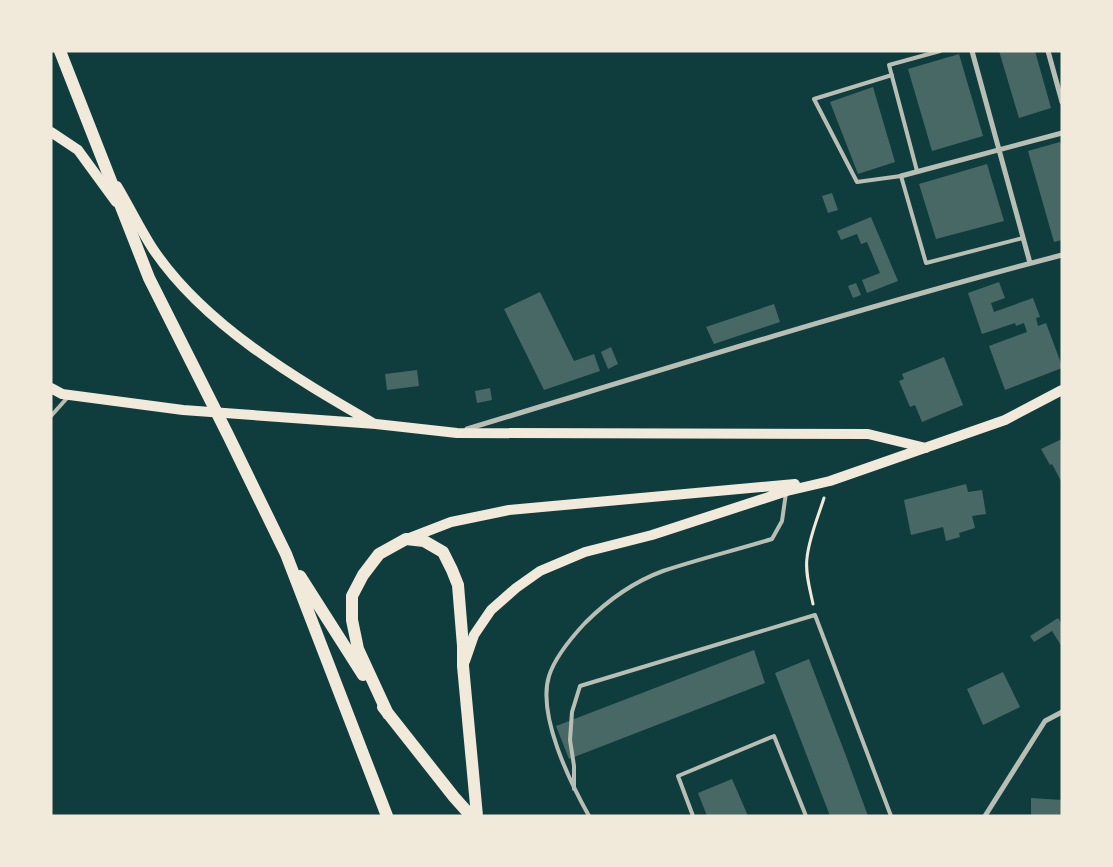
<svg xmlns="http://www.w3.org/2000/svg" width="1113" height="867" font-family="Roboto,sans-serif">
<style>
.building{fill:#486865}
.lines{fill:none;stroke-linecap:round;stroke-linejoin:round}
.path{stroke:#f1e9da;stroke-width:3}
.service{stroke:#b8beb3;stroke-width:4}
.minor{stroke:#b8beb3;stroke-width:5}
.secondary{stroke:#f1e9da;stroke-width:10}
.primary{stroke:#f1e9da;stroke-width:12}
</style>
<rect width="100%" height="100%" fill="#0f3d3e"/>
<path class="building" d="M999 51H1035L1051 108 1019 118Z
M959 54 983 136 932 151 908 69Z
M873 87 895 162 858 174 830 102Z
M1060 142 1062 147V240L1054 242 1028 151Z
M987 164 1004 221 936 239 919 184Z
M832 193 838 210 828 213 822 196Z
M871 217 898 281 867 293 862 280 880 273 867 242 861 244 857 234 841 240 837 231Z
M999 282 1005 298 991 303 994 312 1033 298 1040 317 1036 318 1038 326 1046 323 1062 366V368L1005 390 989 346 1027 332 1024 323 1016 326 1015 323 982 334 968 293Z
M856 283 861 295 853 298 848 286Z
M540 292 574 361 594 354 600 371 544 390 504 309Z
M774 304 780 322 714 344 706 327Z
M611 347 618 364 608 369 601 352Z
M944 357 963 405 922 422 915 405 910 407 899 381 904 379 902 374Z
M417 370 419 386 387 390 385 374Z
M490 388 492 400 477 403 475 391Z
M1062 439V483L1052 464 1050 465 1041 449Z
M966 484 968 492 982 490 986 514 972 516 975 528 959 533 960 537 946 541 943 527 911 535 904 500Z
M1058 618 1062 624V647L1052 631 1034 642 1030 636Z
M754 650 765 683 569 759 556 726Z
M809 659 846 756 868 816H830L775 673Z
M1003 672 1020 707 983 725 967 689Z
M732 779 748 816H707L698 793Z
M1031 798 1062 800V816H1031Z"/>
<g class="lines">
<path class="path" d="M813 604C810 589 805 573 807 558 809 538 818 517 824 498"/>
<path class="service" d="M892 75 814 99 857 182 901 176 926 263 1023 238
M917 171 889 65 940 51
M51 416 68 397
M574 789V766L570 740 572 712 580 686 815 615 891 816
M589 816C570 782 537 715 549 676 555 657 571 638 585 623 607 601 633 582 663 571 699 559 736 550 772 539L782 521 786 493
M693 816 678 776 774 736 806 816"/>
<path class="minor" d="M972 51 1030 263
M1048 51 1062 102
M901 176 1062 133
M467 429C665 369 862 307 1062 255
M985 816 1045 721 1062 712"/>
<path class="secondary" d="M51 132 78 150 116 202
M117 186C129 206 140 229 153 249 204 325 295 378 373 423
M51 388 62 394 183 410 376 424 457 433 868 434 926 448
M407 539 451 522 509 510 795 484
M465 661 474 635 491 610 516 588 540 571 585 552 652 535 787 491 830 481 1005 420 1062 390"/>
<path class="primary" d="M60 51 149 278 228 435 286 554 387 816
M300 576 363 675
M383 707 454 797 471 816
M388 714 358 649 352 620V596L363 575 379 554 406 539 424 541 443 552 452 570 458 585 463 646V666L477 816"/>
</g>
<rect width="1113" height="867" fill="none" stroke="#f1e9da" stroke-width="105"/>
</svg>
